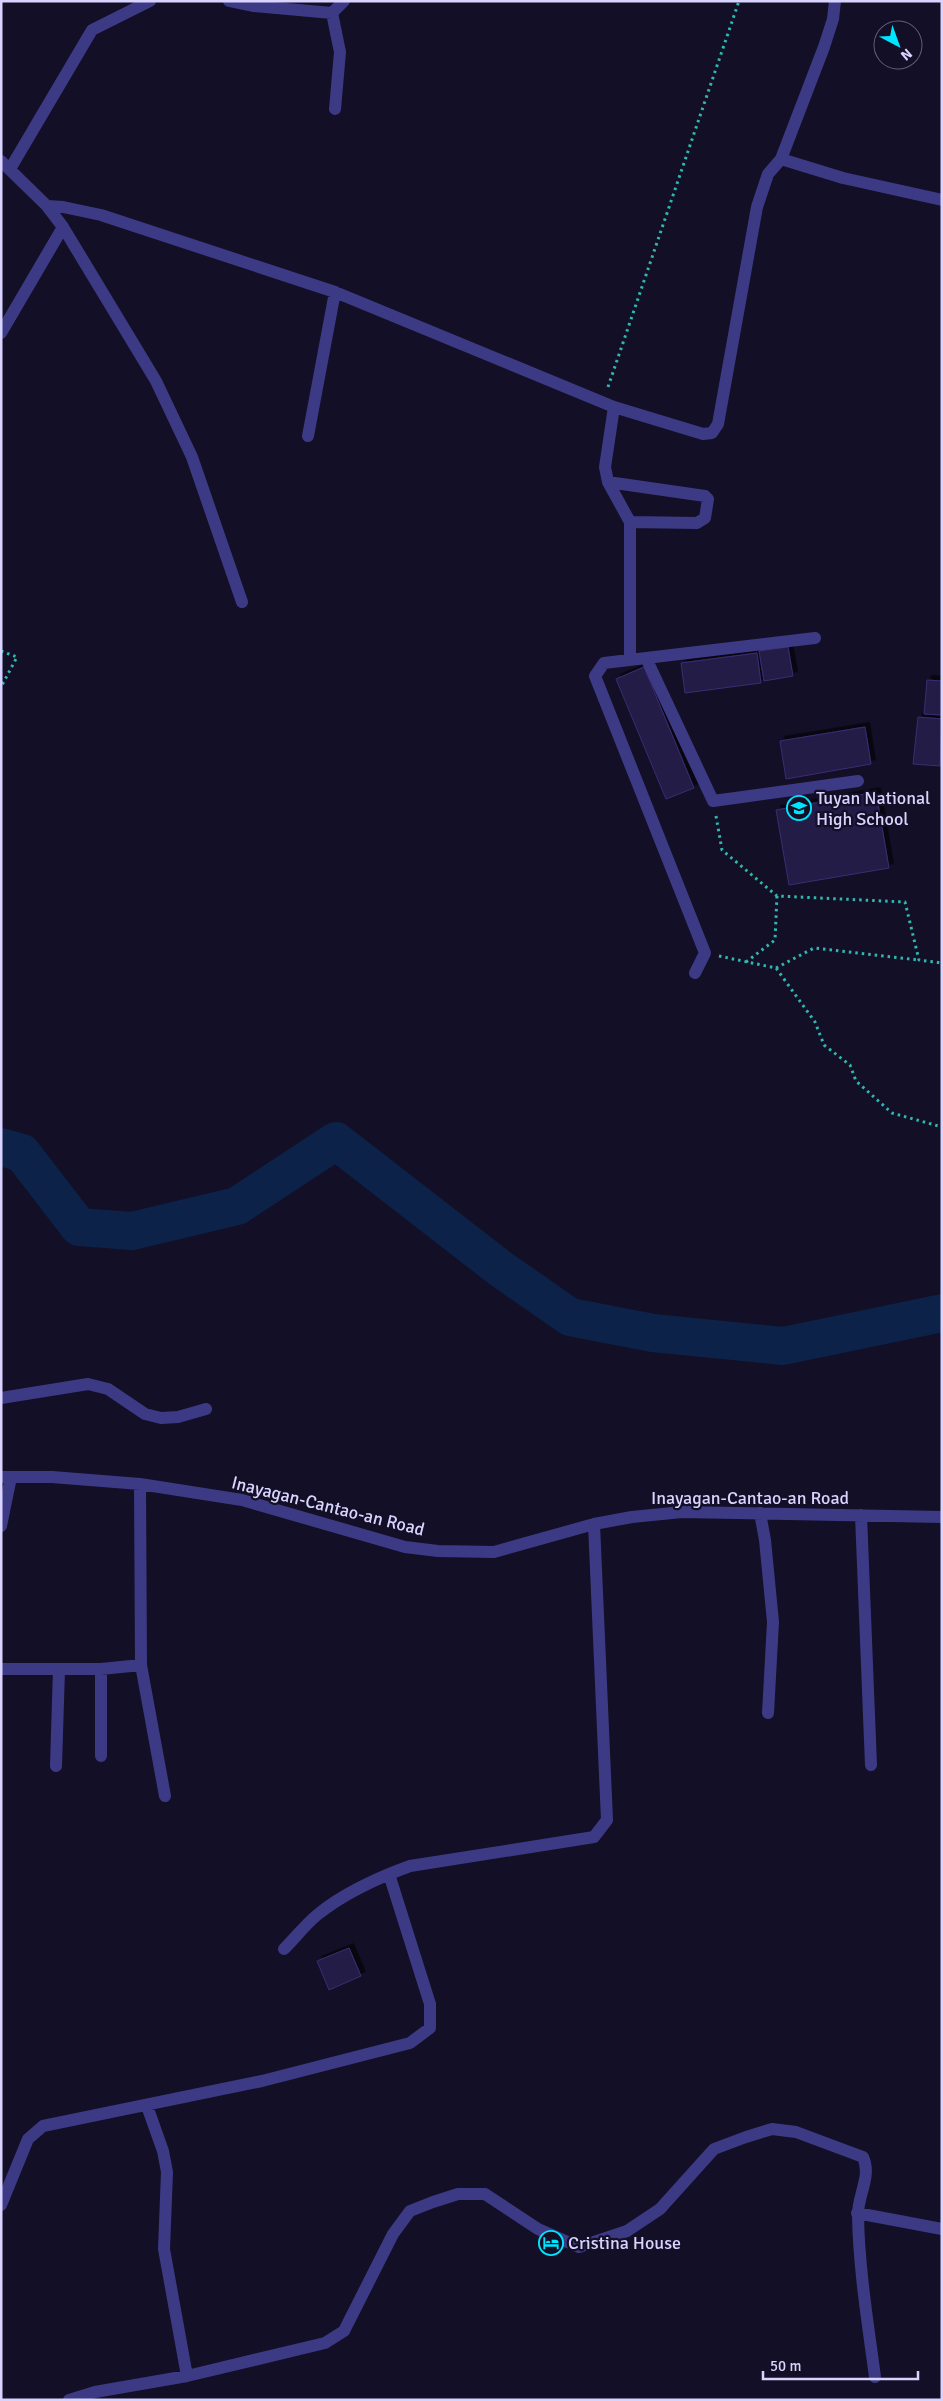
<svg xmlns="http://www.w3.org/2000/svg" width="943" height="2401" font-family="Signika,sans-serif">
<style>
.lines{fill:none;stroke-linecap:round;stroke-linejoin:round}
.river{stroke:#0c2248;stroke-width:38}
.building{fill:#241b47;stroke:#3b2d73;filter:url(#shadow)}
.path{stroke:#2fb8b0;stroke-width:3;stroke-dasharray:2.5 4;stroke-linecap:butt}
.minor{stroke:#3d3a85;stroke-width:12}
.labels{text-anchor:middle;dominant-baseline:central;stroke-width:4.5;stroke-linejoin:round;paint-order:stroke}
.poi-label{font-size:18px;fill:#d9d4ff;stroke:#130f26;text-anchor:start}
.street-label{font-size:18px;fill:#d9d4ff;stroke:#130f26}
</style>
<defs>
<filter id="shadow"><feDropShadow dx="4.5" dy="-4.5" stdDeviation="0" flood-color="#0009"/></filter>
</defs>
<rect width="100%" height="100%" fill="#130f26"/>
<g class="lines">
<path class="river" d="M1 1147 22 1153 79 1227 132 1231 237 1206 336 1141 501 1269 570 1317 653 1333 783 1346 942 1313"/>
</g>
<path class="building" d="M788 647 793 676 764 681 759 651Z
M757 653 761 683 685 693 681 663Z
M644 667 694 788 666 799 616 679Z
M927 680 942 681V715L924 714Z
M918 717 942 719 940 766 913 764Z
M865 727 871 764 786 779 780 741Z
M876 792 889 868 789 885 776 810Z
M349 1948 361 1976 329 1990 317 1961Z"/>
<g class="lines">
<path class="path" d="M608 387 739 1
M1 651 17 657 1 687
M716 816 722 850 777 896 905 902 919 960 942 963
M719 956 776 968 815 1022 824 1045 850 1065 856 1081 892 1113 942 1127
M746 962 775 940 777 896
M776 968 814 948 919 960"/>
<path class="minor" d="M229 1 253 6 332 13 344 1
M332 13 340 52 335 109
M781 159 843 178 942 200
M1 161 47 206 63 207 101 215 335 292 614 407 703 434 712 433 718 424 757 207 768 174 781 159 824 47 833 19 835 1
M10 169 92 30 150 1
M63 227 156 381 192 457 242 602
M1 333 63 227 47 206
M614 407 605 467 608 482 630 522V659
M308 436 335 292
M608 482 705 496 708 499 705 518 697 523 630 522
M646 658 713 801 858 781
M695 973 705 953 595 676 604 663 815 638
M1 1398 88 1384 108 1389 145 1414 161 1418 178 1417 206 1409
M1 1477H52L140 1484 242 1500 405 1547 438 1551 494 1552 594 1524 632 1517 682 1512 942 1517
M140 1484 141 1665 165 1796
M760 1513 765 1540 773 1622 768 1713
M861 1515 871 1765
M1 1526 11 1477
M1 1669H101L141 1665
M101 1669V1756
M56 1766 59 1669
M284 1949C295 1938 305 1925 317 1915 344 1893 377 1878 410 1866L594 1837 607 1820 594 1524
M147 2106 163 2151 167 2172 164 2249 187 2376
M1 2205 28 2139 43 2126 262 2081 410 2043 430 2028V2004L389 1874
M857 2213 942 2229
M69 2400 95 2392 187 2376 325 2343 344 2331 393 2234 410 2211 433 2202 458 2194H485L538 2229 579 2247 627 2231 660 2209 714 2149 746 2137 772 2129 796 2132 863 2157C872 2177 857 2196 858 2216 859 2270 868 2324 875 2377"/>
</g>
<defs>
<symbol id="school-ring" viewBox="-11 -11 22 22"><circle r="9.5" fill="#130f26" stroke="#00e5ff" stroke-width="1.5"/><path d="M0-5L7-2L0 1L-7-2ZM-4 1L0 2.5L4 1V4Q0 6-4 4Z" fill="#00e5ff"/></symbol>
<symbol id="hotel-ring" viewBox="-11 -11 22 22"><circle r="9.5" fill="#130f26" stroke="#00e5ff" stroke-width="1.5"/><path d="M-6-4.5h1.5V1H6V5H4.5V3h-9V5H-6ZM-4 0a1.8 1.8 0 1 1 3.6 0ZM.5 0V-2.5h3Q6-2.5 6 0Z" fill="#00e5ff"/></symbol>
</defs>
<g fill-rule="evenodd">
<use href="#school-ring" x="785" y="794" width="28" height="28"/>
<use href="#hotel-ring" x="537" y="2229" width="28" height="28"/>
</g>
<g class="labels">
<g class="poi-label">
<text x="816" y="798">Tuyan National<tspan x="816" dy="21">High School</tspan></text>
<text x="568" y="2243">Cristina House</text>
</g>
<g class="street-label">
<text x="750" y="1498">Inayagan-Cantao-an Road</text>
<text transform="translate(328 1506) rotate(14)">Inayagan-Cantao-an Road</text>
</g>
</g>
<rect width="943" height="2401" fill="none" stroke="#d9d4ff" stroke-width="5"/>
<g transform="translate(898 45) rotate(139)"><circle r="24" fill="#130f26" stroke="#625e7d"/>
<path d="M0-4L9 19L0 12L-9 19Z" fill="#00e5ff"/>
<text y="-8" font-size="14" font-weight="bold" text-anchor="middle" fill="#d9d4ff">N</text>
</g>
<path d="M763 2371v8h155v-8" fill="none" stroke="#d9d4ff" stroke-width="2.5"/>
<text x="770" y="2371" font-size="15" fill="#d9d4ff" stroke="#130f26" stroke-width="4" paint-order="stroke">50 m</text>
</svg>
